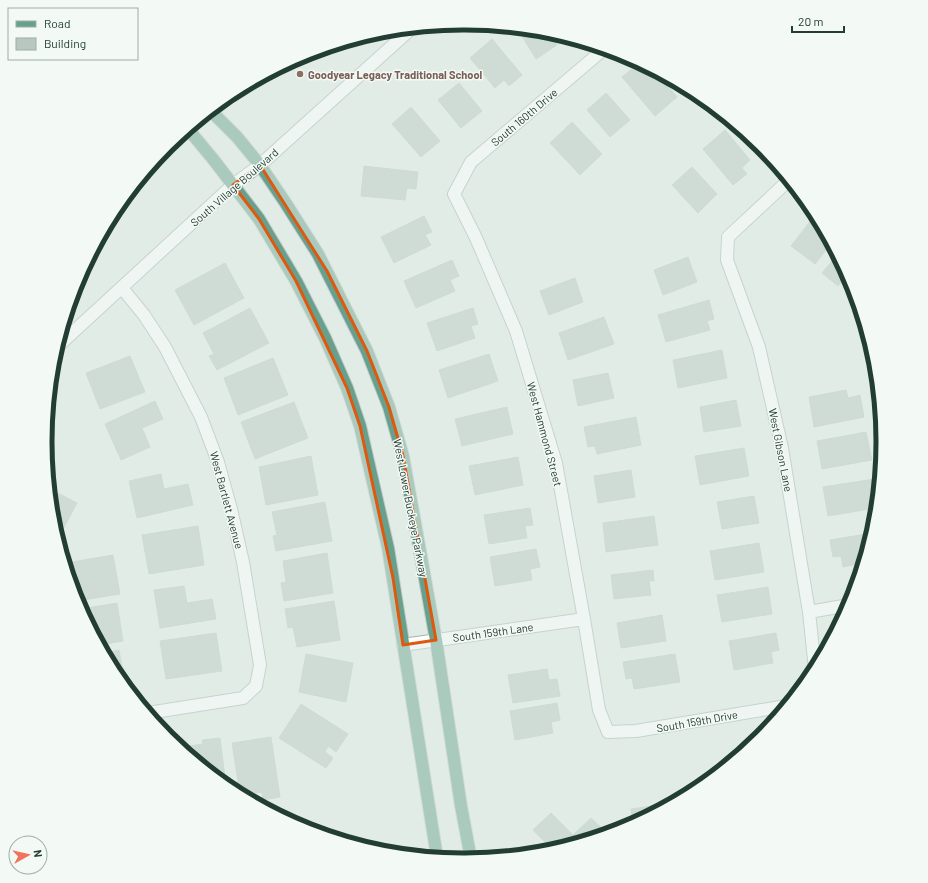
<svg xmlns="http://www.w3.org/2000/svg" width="928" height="883" font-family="Barlow,sans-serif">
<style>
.building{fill:#b8c7bf;stroke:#b5c6bd}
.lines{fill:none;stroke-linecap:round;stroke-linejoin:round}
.minor-casing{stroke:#a5b4ad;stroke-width:14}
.major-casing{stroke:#c1c9c6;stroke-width:14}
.minor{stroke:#fff;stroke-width:12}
.major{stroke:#67a18d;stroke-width:12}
.marked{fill:none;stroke:#de580e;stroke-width:3;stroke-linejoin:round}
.education-dot{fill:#8d6e63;stroke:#f3f9f5;stroke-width:1.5}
.labels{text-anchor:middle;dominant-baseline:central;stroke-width:3;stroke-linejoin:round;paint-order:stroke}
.education-label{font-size:11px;font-weight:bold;fill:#785e54;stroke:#f3f9f5;text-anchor:start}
.street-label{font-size:11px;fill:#223d33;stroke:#f3f9f5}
.rim{fill:none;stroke:#223d33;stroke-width:5}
</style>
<rect width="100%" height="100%" fill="#e2ece7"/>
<path class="building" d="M517 28 548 32 557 45 536 59Z
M492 39 522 75 509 86 504 80 495 88 470 58Z
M639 63 656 72 677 97 655 116 622 77Z
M459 83 482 111 461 128 438 100Z
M606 93 630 120 610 137 587 110Z
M411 107 440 141 421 157 392 124Z
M572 122 602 154 580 175 550 143Z
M725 130 750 160 742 168 747 174 733 185 703 149Z
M364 166 418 172 416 189 407 188 405 200 361 196Z
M692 167 717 194 698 213 672 185Z
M815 215 831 244 815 264 791 246Z
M424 216 432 232 425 235 431 245 394 263 381 237Z
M837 255 847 275 838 286 822 273Z
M688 257 697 282 663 295 654 270Z
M452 260 459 276 450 280 455 291 416 308 404 281Z
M225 263 244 298 194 325 175 290Z
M575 278 583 302 549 315 540 291Z
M709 300 714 319 707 321 710 330 666 342 658 315Z
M250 308 269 343 217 370 209 356 214 354 203 333Z
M473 308 478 324 471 326 475 338 437 351 427 323Z
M604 317 614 344 568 360 559 333Z
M722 350 727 378 678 388 673 360Z
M489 354 498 381 448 398 439 370Z
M130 356 145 392 100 409 86 373Z
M273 358 288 395 238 415 224 378Z
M608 373 614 398 578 406 573 380Z
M846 390 848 398 860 395 864 417 814 427 809 397Z
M736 400 741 426 704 432 700 407Z
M155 401 163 419 142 428 150 447 121 460 105 424Z
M294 402 308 438 255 459 241 422Z
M507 407 513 434 462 446 455 419Z
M636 417 641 445 597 454 595 446 588 447 584 427Z
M866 432 872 460 822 469 817 441Z
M744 448 749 476 700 485 695 456Z
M311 456 318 495 266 505 259 467Z
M518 457 523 485 475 495 469 466Z
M631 470 635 497 598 503 594 476Z
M161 474 164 489 188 484 193 505 137 518 129 481Z
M874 479 877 497 876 508 828 516 823 487Z
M50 489 77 503 61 533 56 530 54 523Z
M754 496 759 523 722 529 717 502Z
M325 502 332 541 276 551 273 536 277 535 272 512Z
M530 508 533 525 525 526 527 538 489 544 484 515Z
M654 516 658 545 606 552 603 523Z
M198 526 204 565 149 574 142 535Z
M872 533 862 563 843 567 841 556 833 557 830 540Z
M759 543 764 572 715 580 710 551Z
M536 549 540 567 530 569 532 580 495 586 490 557Z
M327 553 333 593 284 601 281 583 286 582 283 561Z
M113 555 120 594 77 601 66 563Z
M653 570 654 581H649L651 595 614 599 611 575Z
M184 586 187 603 212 599 216 619 160 628 154 590Z
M768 587 772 614 722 622 717 595Z
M334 601 340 640 297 647 293 627 288 628 285 609Z
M117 603 123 641 100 645 81 609Z
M662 615 666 641 621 648 617 623Z
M216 633 222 671 166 679 160 641Z
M776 633 779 650 771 652 773 663 734 670 729 641Z
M119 650 125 684 116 674 105 653Z
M306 654 353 663 346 702 299 692Z
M675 654 680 682 634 689 632 678 626 679 623 662Z
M547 669 549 680 557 679 560 696 513 703 508 675Z
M557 703 560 720 551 722 553 733 515 740 510 711Z
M301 704 348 734 336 752 328 746 325 752 333 758 326 768 279 738Z
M271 737 280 797 263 800 262 792 242 795 240 794 232 743Z
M220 738 226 785 182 749V747L203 744 202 740Z
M665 804 666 806 633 823 631 809Z
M551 813 573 835 591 818 607 833 553 850 533 830Z"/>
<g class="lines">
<defs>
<path id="minor" d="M604 49 471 162 454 194 476 238 516 331 556 463 584 619 599 710 608 732 636 731 786 706
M789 180 728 237 727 260 759 347 782 448 809 612 815 669
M122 288 144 315 165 347 201 417 218 462 231 509 243 562 260 665 256 686 243 698 148 713
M58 346 233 185 260 165 412 28
M809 612 849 605
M403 645 584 619"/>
<path id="major" d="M211 111 237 137 260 165 285 202 318 254 367 351 389 407 403 456 414 517 436 640 461 806 471 859
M188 129 213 159 259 219 296 281 325 338 347 388 360 426 388 548 437 857"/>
</defs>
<use href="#minor" class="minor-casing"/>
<use href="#major" class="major-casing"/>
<use href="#minor" class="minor"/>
<use href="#major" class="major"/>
</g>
<path d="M0 0H928V883H0ZM260 165 327 271 367 351 389 407 403 456 436 640 403 645 393 578 360 426 347 388 296 281 259 219 233 185Z" fill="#e2ece7" fill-opacity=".55" fill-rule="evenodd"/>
<path class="marked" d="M260 165 327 271 367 351 389 407 403 456 436 640 403 645 393 578 360 426 347 388 296 281 259 219 233 185Z"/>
<circle class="education-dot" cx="300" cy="74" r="4"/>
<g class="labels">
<g class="education-label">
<text x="308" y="74">Goodyear Legacy Traditional School</text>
</g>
<g class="street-label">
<text transform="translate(524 117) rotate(-40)">South 160th Drive</text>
<text transform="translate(234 187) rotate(-41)">South Village Boulevard</text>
<text transform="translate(545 434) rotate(75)">West Hammond Street</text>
<text transform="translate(781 450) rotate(79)">West Gibson Lane</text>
<text transform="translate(227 500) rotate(75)">West Bartlett Avenue</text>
<text transform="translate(411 508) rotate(79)">West Lower Buckeye Parkway</text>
<text transform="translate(493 632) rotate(-8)">South 159th Lane</text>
<text transform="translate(697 721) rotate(-10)">South 159th Drive</text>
</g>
</g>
<path d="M0 0H928V883H0ZM463 30H465A411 411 0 0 1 876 441V442A411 411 0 0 1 465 853H463A411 411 0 0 1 52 442V441A411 411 0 0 1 463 30Z" fill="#f3f9f5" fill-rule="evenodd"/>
<path class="rim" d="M463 30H465A411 411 0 0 1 876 441V442A411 411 0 0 1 465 853H463A411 411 0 0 1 52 442V441A411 411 0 0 1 463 30Z"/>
<rect x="8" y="8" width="130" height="52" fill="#f3f9f5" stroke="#9faea7"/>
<rect x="16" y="21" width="20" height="6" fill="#67a18d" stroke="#9faea7"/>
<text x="44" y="28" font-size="12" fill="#223d33">Road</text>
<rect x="16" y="38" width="20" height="12" fill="#b8c7bf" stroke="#9faea7"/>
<text x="44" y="48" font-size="12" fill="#223d33">Building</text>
<g transform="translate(28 855) rotate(82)"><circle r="19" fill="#f3f9f5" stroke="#9faea7"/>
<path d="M0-3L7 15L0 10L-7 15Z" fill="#ef735d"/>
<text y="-6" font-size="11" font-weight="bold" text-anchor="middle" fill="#223d33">N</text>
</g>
<path d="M792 26v6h52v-6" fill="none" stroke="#223d33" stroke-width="2"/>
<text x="798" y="26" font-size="12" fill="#223d33" stroke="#f3f9f5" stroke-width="3" paint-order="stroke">20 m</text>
</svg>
